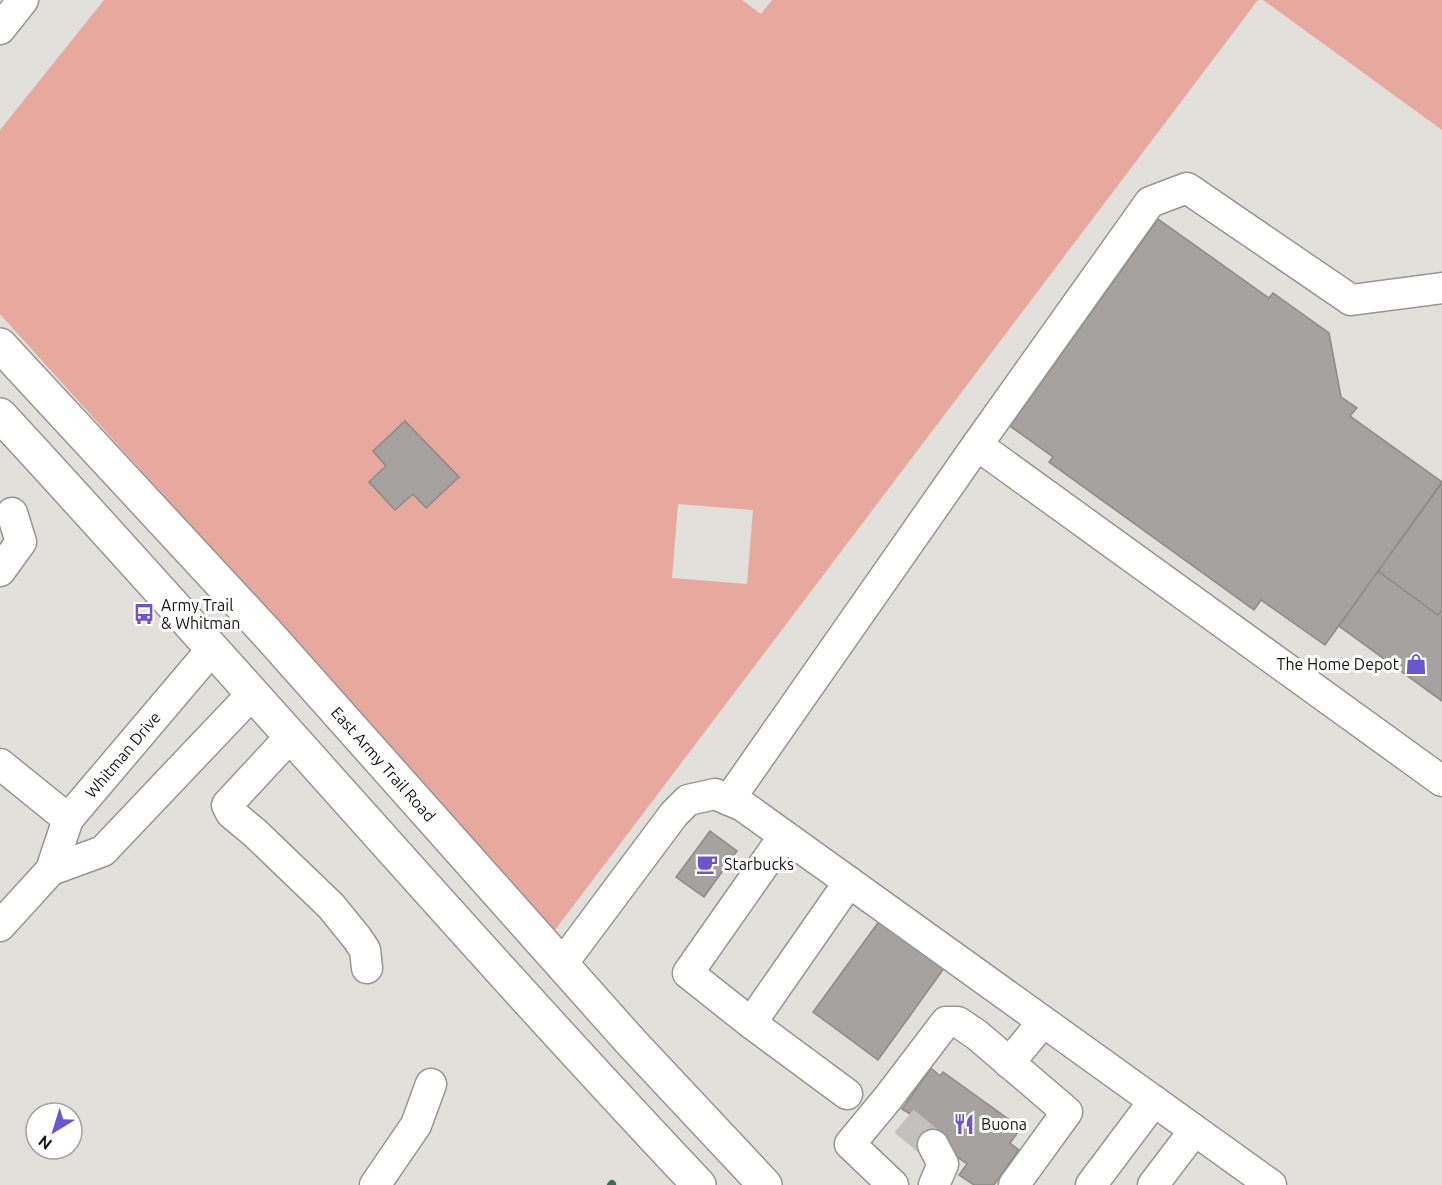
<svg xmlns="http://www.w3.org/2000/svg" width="1442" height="1185" font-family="Ubuntu,sans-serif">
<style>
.green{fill:#e7a89e;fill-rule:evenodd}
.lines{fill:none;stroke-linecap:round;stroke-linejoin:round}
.stream{stroke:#3a6c57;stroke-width:8}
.building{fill:#a6a29f;stroke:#8d8986;stroke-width:1.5}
.minor-tunnel{stroke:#c2c1bd;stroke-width:30;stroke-dasharray:30 15;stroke-linecap:butt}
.minor-casing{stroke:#969591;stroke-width:33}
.major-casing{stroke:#969591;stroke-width:36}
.minor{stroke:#fff;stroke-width:30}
.major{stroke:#fff;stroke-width:33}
.labels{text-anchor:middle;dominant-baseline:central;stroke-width:6;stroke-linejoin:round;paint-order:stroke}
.poi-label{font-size:16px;fill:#141412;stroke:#fff;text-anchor:start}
.street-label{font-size:16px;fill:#141412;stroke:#fff}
</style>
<rect width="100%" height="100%" fill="#e1e0db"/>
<path class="green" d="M104 0H742L761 14 772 0H1258L555 930 0 314V130ZM405 421 458 477 413 494 395 510 369 482 386 466 373 451ZM678 504 753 510 747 584 672 578Z
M1263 0H1442V130Z"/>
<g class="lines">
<path class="stream" d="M611 1185 612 1184"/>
</g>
<path class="building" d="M1158 219 1269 298 1273 293 1329 333 1341 397 1357 408 1350 416 1442 482 1325 645 1261 600 1254 610 1049 462 1053 457 1010 426Z
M405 421 459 477 426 508 413 494 395 510 369 482 386 466 373 451Z
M1442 483V610L1438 615 1378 571Z
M1378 571 1438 615 1442 610V701L1339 626Z
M710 831 737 851 704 897 676 877Z
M880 920 945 967 878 1060 813 1012Z
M931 1068 940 1076 943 1072 1021 1128 1010 1143 1019 1150 994 1185H974L959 1175 967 1164 907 1121 912 1115 902 1109Z"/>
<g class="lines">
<path class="minor-tunnel" d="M904 1121 933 1145"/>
<defs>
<g id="minor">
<path d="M0 29 23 0"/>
<path d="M977 445 1442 781"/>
<path d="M0 571 21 542 12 513"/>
<path d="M291 736 227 805 231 813 255 833 331 906 357 938 365 950 367 968"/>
<path d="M0 764 68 819"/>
<path d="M729 800 977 445 1150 202 1187 188 1351 300 1442 288"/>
<path d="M784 836 688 973 751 1023 849 882"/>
<path d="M51 870 103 851 253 693"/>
<path id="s1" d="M0 926 51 870 68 819 213 648"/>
<path d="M562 964 674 814 688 800 715 794 743 806 1271 1185"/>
<path d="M751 1023 847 1094"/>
<path d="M1009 1063 1043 1022"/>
<path d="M933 1145 943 1164 934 1185"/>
<path d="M375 1185 416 1125 431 1084"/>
<path d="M893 1185 850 1144 888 1098 946 1022H958L977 1035 1067 1112 1014 1185"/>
<path d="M1091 1185 1154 1101"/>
<path d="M1153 1185 1194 1131"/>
</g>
<g id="major">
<path id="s2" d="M0 345 266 632 631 1042 765 1185"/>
<path d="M0 415C235 669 461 933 699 1185"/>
</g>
</defs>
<use href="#minor" class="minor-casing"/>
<use href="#major" class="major-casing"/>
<use href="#minor" class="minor"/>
<use href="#major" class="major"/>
</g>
<defs>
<symbol id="bus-bare" viewBox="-9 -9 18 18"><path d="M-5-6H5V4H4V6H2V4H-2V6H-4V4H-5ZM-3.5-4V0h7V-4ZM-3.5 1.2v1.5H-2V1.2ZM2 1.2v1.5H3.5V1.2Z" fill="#6a56cf" stroke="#fff" stroke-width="2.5" paint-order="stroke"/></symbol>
<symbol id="shop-bare" viewBox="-9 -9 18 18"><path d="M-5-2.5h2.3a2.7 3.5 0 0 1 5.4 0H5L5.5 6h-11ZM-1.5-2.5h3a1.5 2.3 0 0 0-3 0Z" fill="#6a56cf" stroke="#fff" stroke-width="2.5" paint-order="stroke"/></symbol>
<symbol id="cafe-bare" viewBox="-9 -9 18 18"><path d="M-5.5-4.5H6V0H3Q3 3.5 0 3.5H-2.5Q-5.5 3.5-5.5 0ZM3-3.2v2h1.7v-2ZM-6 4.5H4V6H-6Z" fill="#6a56cf" stroke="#fff" stroke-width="2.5" paint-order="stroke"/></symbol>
<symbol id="restaurant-bare" viewBox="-9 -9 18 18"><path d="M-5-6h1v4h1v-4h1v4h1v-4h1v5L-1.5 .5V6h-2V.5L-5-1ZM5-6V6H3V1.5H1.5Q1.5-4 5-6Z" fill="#6a56cf" stroke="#fff" stroke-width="2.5" paint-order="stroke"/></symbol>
</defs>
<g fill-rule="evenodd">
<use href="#bus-bare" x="129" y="599" width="30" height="30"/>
<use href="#shop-bare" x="1401" y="649" width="30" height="30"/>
<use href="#cafe-bare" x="692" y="849" width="30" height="30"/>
<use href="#restaurant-bare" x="949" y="1109" width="30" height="30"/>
</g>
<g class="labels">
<g class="poi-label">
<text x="161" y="605">Army Trail<tspan x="161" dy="18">&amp; Whitman</tspan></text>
<text x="1399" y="664" text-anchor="end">The Home Depot</text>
<text x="724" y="864">Starbucks</text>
<text x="981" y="1124">Buona</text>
</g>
<g class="street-label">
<text stroke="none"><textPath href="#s1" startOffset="214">Whitman Drive</textPath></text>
<text stroke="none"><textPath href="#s2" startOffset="568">East Army Trail Road</textPath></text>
</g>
</g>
<g transform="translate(54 1131) rotate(218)"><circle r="28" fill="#ffffff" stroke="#a1a1a0" stroke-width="1.5"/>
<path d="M0-4.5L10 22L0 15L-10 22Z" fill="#6a56cf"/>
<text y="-9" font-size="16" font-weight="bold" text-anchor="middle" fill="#141412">N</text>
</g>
</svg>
